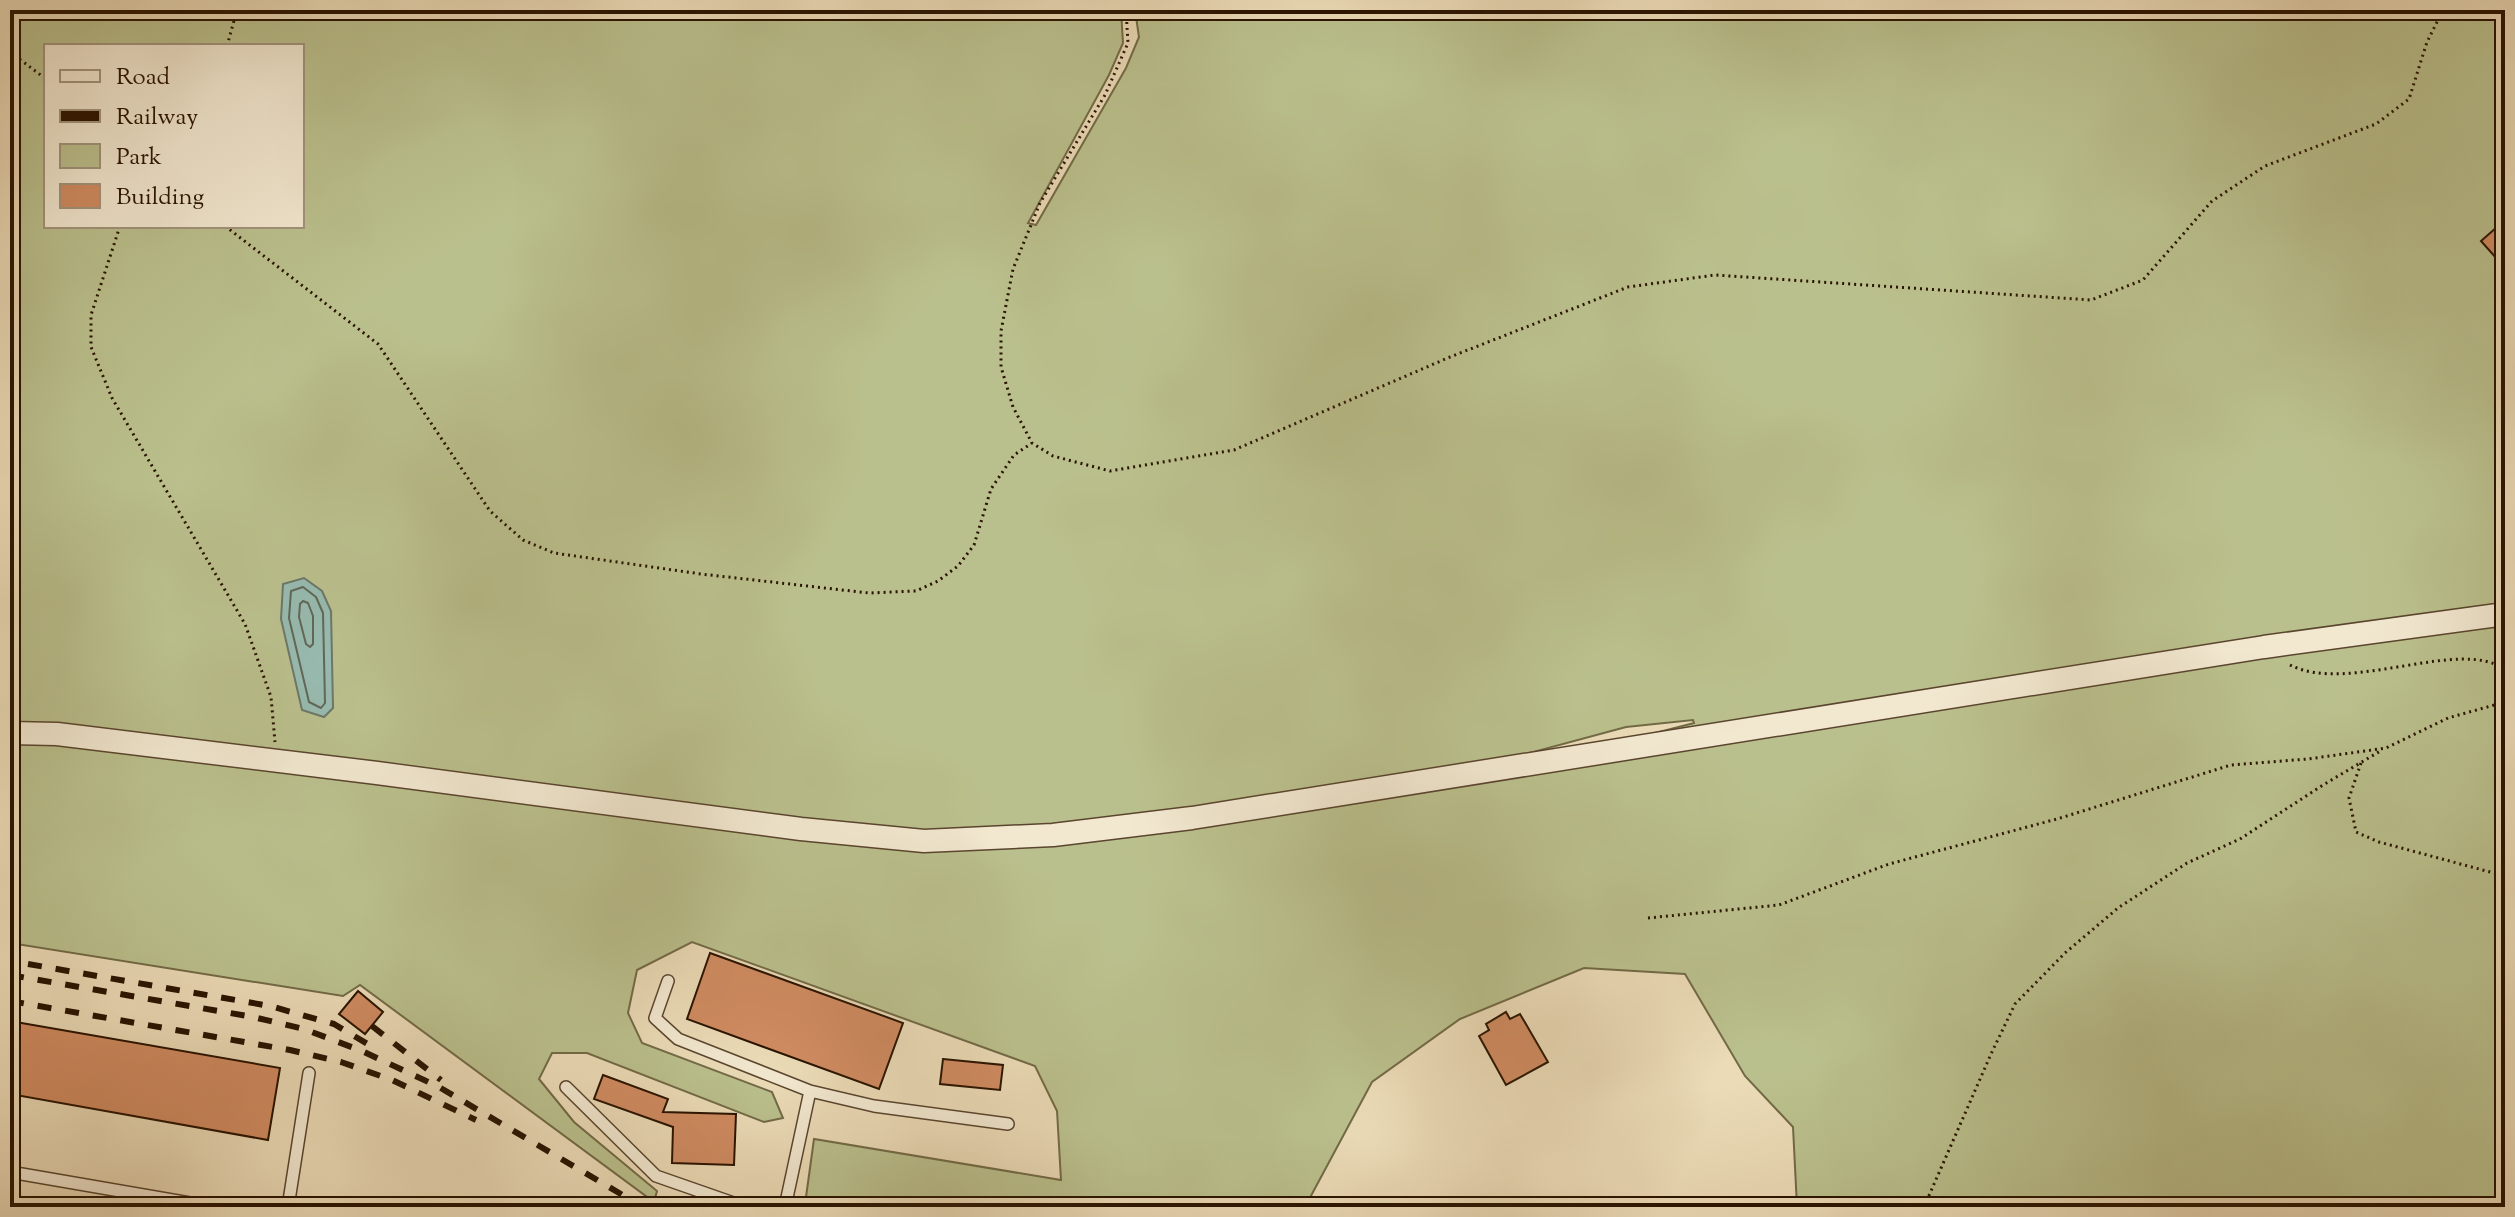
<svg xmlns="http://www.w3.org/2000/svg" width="2515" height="1217" font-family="'Sorts Mill Goudy',serif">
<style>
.green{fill:#bac08d;stroke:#726a46;stroke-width:2;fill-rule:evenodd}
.water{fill:#98bbb1;stroke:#6c786a;stroke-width:2}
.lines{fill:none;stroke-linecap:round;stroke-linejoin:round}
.shore{stroke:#606758;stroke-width:2}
.building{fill:#d08b61;stroke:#291300;stroke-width:2}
.lane-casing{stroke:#5a452e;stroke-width:14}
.street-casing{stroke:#5a452e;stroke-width:25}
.path{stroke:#291300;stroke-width:3;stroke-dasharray:2 4;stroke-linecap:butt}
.lane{stroke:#f2e8d0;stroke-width:11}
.street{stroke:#f2e8d0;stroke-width:22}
.rail{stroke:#291300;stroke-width:6;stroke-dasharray:14 14;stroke-linecap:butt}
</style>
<rect width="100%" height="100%" fill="#ebdbb7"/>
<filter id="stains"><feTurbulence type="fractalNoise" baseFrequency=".0025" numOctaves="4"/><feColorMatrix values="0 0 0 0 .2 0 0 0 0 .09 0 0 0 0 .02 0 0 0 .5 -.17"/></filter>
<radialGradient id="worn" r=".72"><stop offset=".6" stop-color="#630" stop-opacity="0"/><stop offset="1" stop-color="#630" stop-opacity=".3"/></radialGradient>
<path class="green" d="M10 10H1121L1123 43 1109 75 1028 223 1036 225 1126 68 1139 37 1135 10H2505V1207H1797L1793 1127 1745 1076 1685 974 1584 968 1460 1019 1372 1082 1305 1207H871L806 1197 814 1139 1061 1180 1057 1111 1035 1066 692 942 637 970 628 1013 642 1043 772 1092 783 1118 764 1122 587 1053H552L539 1079 574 1122 657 1191 654 1202 360 985 343 996 10 943ZM46 46H302V226H46ZM1693 720 1694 723 1446 787 1440 777 1626 727Z"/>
<path class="water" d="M304 578 322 591 331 611 333 708 324 717 302 710 281 619 283 584Z"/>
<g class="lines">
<path class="shore" d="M303 587 316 597 323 613 325 703 321 708 309 702 289 618 291 591Z
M303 601 308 603 313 616V644L310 647 306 644 299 617 300 604Z"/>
</g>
<path class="building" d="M2505 220V268L2481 241Z
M710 953 903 1023 879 1089 687 1019Z
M358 991 383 1012 365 1034 339 1014Z
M1506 1012 1510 1019 1520 1014 1548 1062 1506 1085 1479 1036 1489 1030 1486 1024Z
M10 1021 280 1068 268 1140 10 1094Z
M943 1059 1003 1065 1000 1090 940 1084Z
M603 1075 668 1099 663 1112 736 1114 734 1165 672 1163 673 1127 594 1099Z"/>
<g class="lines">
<defs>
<path id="lane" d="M668 981 655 1018 678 1039 810 1091 785 1207
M566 1087 656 1176 745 1207
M810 1091 874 1106 1008 1124
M10 1172 213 1207
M288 1207 309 1073"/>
<path id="street" d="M10 733 57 734 377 773 801 829 924 841 1053 835 1192 818 2264 647 2505 614"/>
</defs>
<use href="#lane" class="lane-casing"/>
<use href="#street" class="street-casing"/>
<path class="path" d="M1126 10 1128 43 1105 95 1040 203 1013 269 1001 331V367L1013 407 1032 443 1053 456 1110 471 1234 450 1450 357 1628 287 1715 275 2091 300 2143 280 2212 201 2265 166 2376 124 2409 99 2427 42 2443 10
M227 46 237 10
M10 52 46 79
M120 226 91 315V347L112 398 245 624 271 697 275 742
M225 226 378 344 490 511 523 540 554 553 701 574 869 593 916 591 938 581 958 566 974 545 991 489 1014 455 1032 443
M2290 665C2349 695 2462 636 2505 670
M2361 763 2349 798 2356 832 2379 842 2505 876
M1648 918 1779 905 1889 864 2057 819 2231 765 2308 759 2386 748 2448 718 2505 702
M1924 1207 1991 1054 2015 1004 2065 953 2118 908 2187 863 2240 839 2323 785 2382 750"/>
<use href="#lane" class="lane"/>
<use href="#street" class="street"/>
<path class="rail" d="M28 964 270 1006 334 1024 371 1046
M10 975 253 1017 304 1029 362 1051 439 1087 643 1207
M10 1001 290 1050 341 1062 392 1080 476 1120
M372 1026 441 1080"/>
</g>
<rect width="2515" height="1217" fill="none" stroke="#ebdbb7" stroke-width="40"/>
<rect x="12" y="12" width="2491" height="1193" fill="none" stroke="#291300" stroke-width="4"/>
<rect x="20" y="20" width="2475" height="1177" fill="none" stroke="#291300" stroke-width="2"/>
<rect x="44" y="44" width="260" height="184" fill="#f2e8d0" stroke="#a2937d" stroke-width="2"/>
<rect x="60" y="70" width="40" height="12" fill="#f2e8d0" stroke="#a2937d" stroke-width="2"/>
<text x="116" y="84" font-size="24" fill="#291300">Road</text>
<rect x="60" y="110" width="40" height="12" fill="#291300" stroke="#a2937d" stroke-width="2"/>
<text x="116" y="124" font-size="24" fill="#291300">Railway</text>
<rect x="60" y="144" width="40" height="24" fill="#bac08d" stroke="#a2937d" stroke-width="2"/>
<text x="116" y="164" font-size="24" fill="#291300">Park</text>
<rect x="60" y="184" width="40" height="24" fill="#d08b61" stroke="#a2937d" stroke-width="2"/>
<text x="116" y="204" font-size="24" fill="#291300">Building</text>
<rect width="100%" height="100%" filter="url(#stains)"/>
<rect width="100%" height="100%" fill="url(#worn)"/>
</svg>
